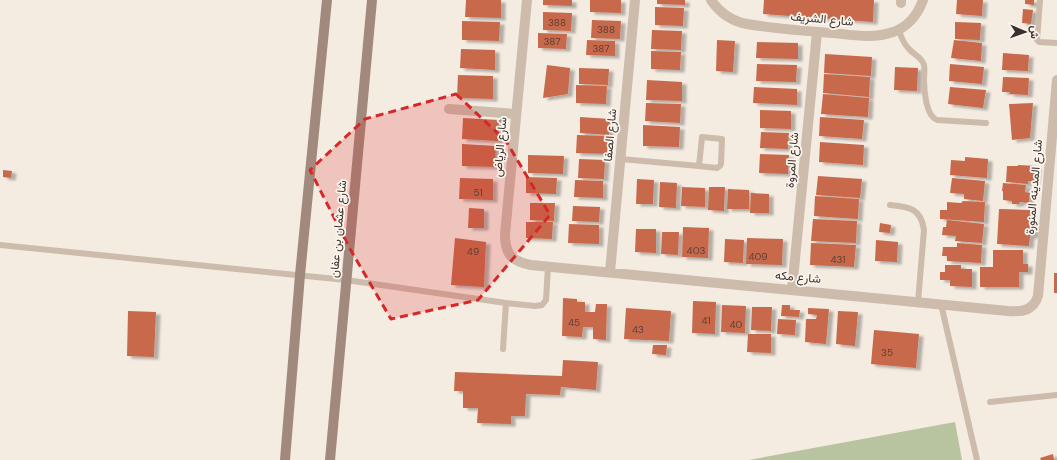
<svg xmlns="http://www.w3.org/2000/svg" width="1057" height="460" font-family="'DM Sans',Vazirmatn,sans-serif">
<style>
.green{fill:#b8c4a0}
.building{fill:#c8694b;filter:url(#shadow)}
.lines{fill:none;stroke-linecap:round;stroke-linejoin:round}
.service{stroke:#cdbbac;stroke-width:6}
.minor{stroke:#cdbbac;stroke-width:10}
.secondary{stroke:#a18a7d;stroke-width:10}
.marked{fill:#d62828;fill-opacity:0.2;stroke:#d62828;stroke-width:3;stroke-dasharray:8 5;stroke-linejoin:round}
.labels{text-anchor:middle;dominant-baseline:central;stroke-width:3.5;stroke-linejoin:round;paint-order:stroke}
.number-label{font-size:10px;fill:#5e3e33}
.street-label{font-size:12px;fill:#3b302b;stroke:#fbf5ee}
</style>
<defs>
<filter id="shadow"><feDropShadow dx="4.5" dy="2.5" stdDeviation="1" flood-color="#0004"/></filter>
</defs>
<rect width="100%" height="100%" fill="#f4ebe1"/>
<path class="green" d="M955 422 962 460H749Z"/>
<path class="building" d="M466 0H501V18L465 17Z
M543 0H572V6L543 5Z
M590 0H621V13L590 12Z
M657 0H685V5L657 4Z
M764 0H874L873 22 763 14Z
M957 0H983L982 16 956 14Z
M1025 0H1034V5L1025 4Z
M655 7 684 8 683 26 655 25Z
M1023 9 1033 10 1031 24 1022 23Z
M543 12 572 13 571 31 543 30Z
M592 20 621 21 620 39 591 38Z
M462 21 500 22 499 41 462 40Z
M955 22 981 23 980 40 955 39Z
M652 30 682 31 681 50 651 49Z
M538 33 567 34 566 49 538 48Z
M587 40 615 41V56L586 55Z
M717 40 735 41 733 72 716 71Z
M954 40 982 43 981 61 951 58Z
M757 42 798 43V59L756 58Z
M461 49 495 50V70L460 68Z
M651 51 681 52 680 70 651 69Z
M1003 53 1029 55 1028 71 1002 70Z
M825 54 872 57 871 76 824 73Z
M757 64 797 65 796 82 756 81Z
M950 64 984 67 982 84 949 81Z
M547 65 570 68 568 94 543 98Z
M895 67 918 68 917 91 894 90Z
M579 68 609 69 608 85 579 84Z
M824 74 870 77 869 97 823 93Z
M458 75 493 76V99L457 98Z
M1003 77 1029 78 1028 95 1009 94 1010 92H1002Z
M647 80 682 82V101L646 100Z
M576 85 607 86 606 104 576 103Z
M754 87 797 89V105L753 103Z
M950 87 986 90 983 108 948 104Z
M823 94 869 98 868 117 821 114Z
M646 103 681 104 680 123 645 121Z
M1033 103 1030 138 1012 140 1009 104Z
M760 110 791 111V129L760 128Z
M580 117 610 119 609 135 580 133Z
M820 117 864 120 862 139 819 136Z
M463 118 499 120 498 141 462 139Z
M643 125 680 127 679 147 643 146Z
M761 132 789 133 788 149 760 148Z
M577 135 608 136 607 154 576 153Z
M820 142 864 145 863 165 819 162Z
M462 144 496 146 495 167 462 166Z
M760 154 789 155 788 174 759 173Z
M528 155 564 156 563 174 528 173Z
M965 157 988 159 987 178 950 175 951 160 965 161Z
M579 159 605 160 604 179 578 178Z
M1018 165 1037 166 1035 182 1028 181V184L1006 182 1007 166H1018Z
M3 170 12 171 11 178 3 177Z
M818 176 862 179 860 198 816 195Z
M526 177 557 178 556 194 526 193Z
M460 178 493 179V200L459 199Z
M952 178 985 181 983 201 964 199V194L950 193Z
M637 179 654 180 653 204H636Z
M575 180 603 181V198L574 197Z
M660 182 677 183 676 208 659 207Z
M1003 183 1026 185 1025 192 1030 193 1029 203 1020 202 1019 204H1012V201L1003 200V191H1002Z
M682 187 705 188V207L681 206Z
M709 187H725L724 211 708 210Z
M728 189 749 190V209H727Z
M751 193 769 194V213H750Z
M815 196 859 199 858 219 814 216Z
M963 201 985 202 984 222 940 219V210H947V202L961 203Z
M530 203H555L554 221 530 220Z
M573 206 600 207 599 222 572 221Z
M469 208 484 209V228H468Z
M999 209 1030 210V219L1035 220 1034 236H1030L1029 246 997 244Z
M813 219 857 221 856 243 811 241Z
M947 220 984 224 982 243 955 241 956 236 942 235 943 227H946Z
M526 222H553L552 239 526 238Z
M880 223 891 225 890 233 879 232Z
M569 224 599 225V244L568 243Z
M683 227 709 228 708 258 682 257Z
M636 229H656V253L635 252Z
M662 232H679L678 255 661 254Z
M455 238 486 242 484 287 451 285Z
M747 238 783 239 782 265 746 264Z
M725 239 744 240 743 263 724 262Z
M876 240 898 242 897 262 875 261Z
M811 243 856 245 854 267 810 265Z
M957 243 982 245 981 263 947 261V256H942L943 247H957Z
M993 250H1023V264H1028V272H1019V287H980V267H993Z
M945 265H961V269H972V287L950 286V280H940V272H945Z
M1054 273H1057V293H1054Z
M563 298 577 299V302H585V312H595L596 304H607L606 340 593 339V327H583L582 337 562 336Z
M693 301 716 302 715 334 692 333Z
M722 305 746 306 745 333 721 332Z
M782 305H790V310H800L799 317 781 316Z
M752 307H772L771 331 751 330Z
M626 308 671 311 669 341 624 339Z
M808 308 829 309 826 344 805 342 806 319H816L817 315 808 314Z
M128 311 156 312 154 357 127 356Z
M838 311 858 312 855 346 836 344Z
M778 319 796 320 795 335 777 334Z
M874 330 919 334 916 368 871 364Z
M748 334H771V353L747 352Z
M653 345H667L666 355 652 354Z
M563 360 598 362 596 390 561 387 560 395 526 394 525 416H511V424L477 423 478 408H463V391H454L455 372 562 376Z
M1053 454 1054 460H1041L1040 458Z"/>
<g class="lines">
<path class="service" d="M1040 0 1037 40 1039 42 1057 43
M899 30C901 37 904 44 909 49 914 55 922 57 924 65 925 70 924 75 924 80 924 91 926 116 937 120L986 123
M621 159 699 166 702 137 722 139 721 164 720 166 717 168 699 166
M890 205C909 207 921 208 924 230L918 302
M0 245 346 280 506 303 535 306 542 305 546 300 548 267
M941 304 977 460
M503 349 506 303
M990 402 1057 395"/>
<path class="minor" d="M527 0 505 234C505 254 511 261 531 265L1008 311C1022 312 1033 311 1038 296L1057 80
M711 0C719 12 728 19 742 23 772 29 803 31 833 33 852 35 874 39 893 32 908 27 918 14 923 0
M901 3V0
M449 109 516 114
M610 272 635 0
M792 290 817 32"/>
<path class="secondary" d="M285 460 300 275 327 0
M330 460 372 0"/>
</g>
<path class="marked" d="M456 94 506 141 550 215 478 300 391 319 350 249 310 170 365 119Z"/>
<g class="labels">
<g class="number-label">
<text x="557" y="22">388</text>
<text x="606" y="29">388</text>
<text x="552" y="41">387</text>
<text x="601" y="48">387</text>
<text x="478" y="192">51</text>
<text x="696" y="250">403</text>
<text x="473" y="251">49</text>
<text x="758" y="256">409</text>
<text x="838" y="259">431</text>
<text x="706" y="320">41</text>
<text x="574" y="322">45</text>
<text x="736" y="324">40</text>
<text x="638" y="329">43</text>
<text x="887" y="352">35</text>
</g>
<g class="street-label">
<text transform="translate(822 19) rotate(5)">شارع الشريف</text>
<text transform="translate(610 135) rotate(-85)">شارع الصفا</text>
<text transform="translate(500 147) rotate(-85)">شارع الرياض</text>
<text transform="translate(792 160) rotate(-85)">شارع المروة</text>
<text transform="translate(1034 187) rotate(-85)">شارع المدينه المنورة</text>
<text transform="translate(338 229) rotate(-85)">شارع عثمان بن عفان</text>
<text transform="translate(798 277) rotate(5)">شارع مكه</text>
</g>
</g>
<g transform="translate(1025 32) rotate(92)" stroke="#fbf5ee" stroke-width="3" paint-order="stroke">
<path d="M0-3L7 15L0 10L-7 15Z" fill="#3b302b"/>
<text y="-6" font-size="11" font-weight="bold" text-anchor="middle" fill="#3b302b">ش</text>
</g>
</svg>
